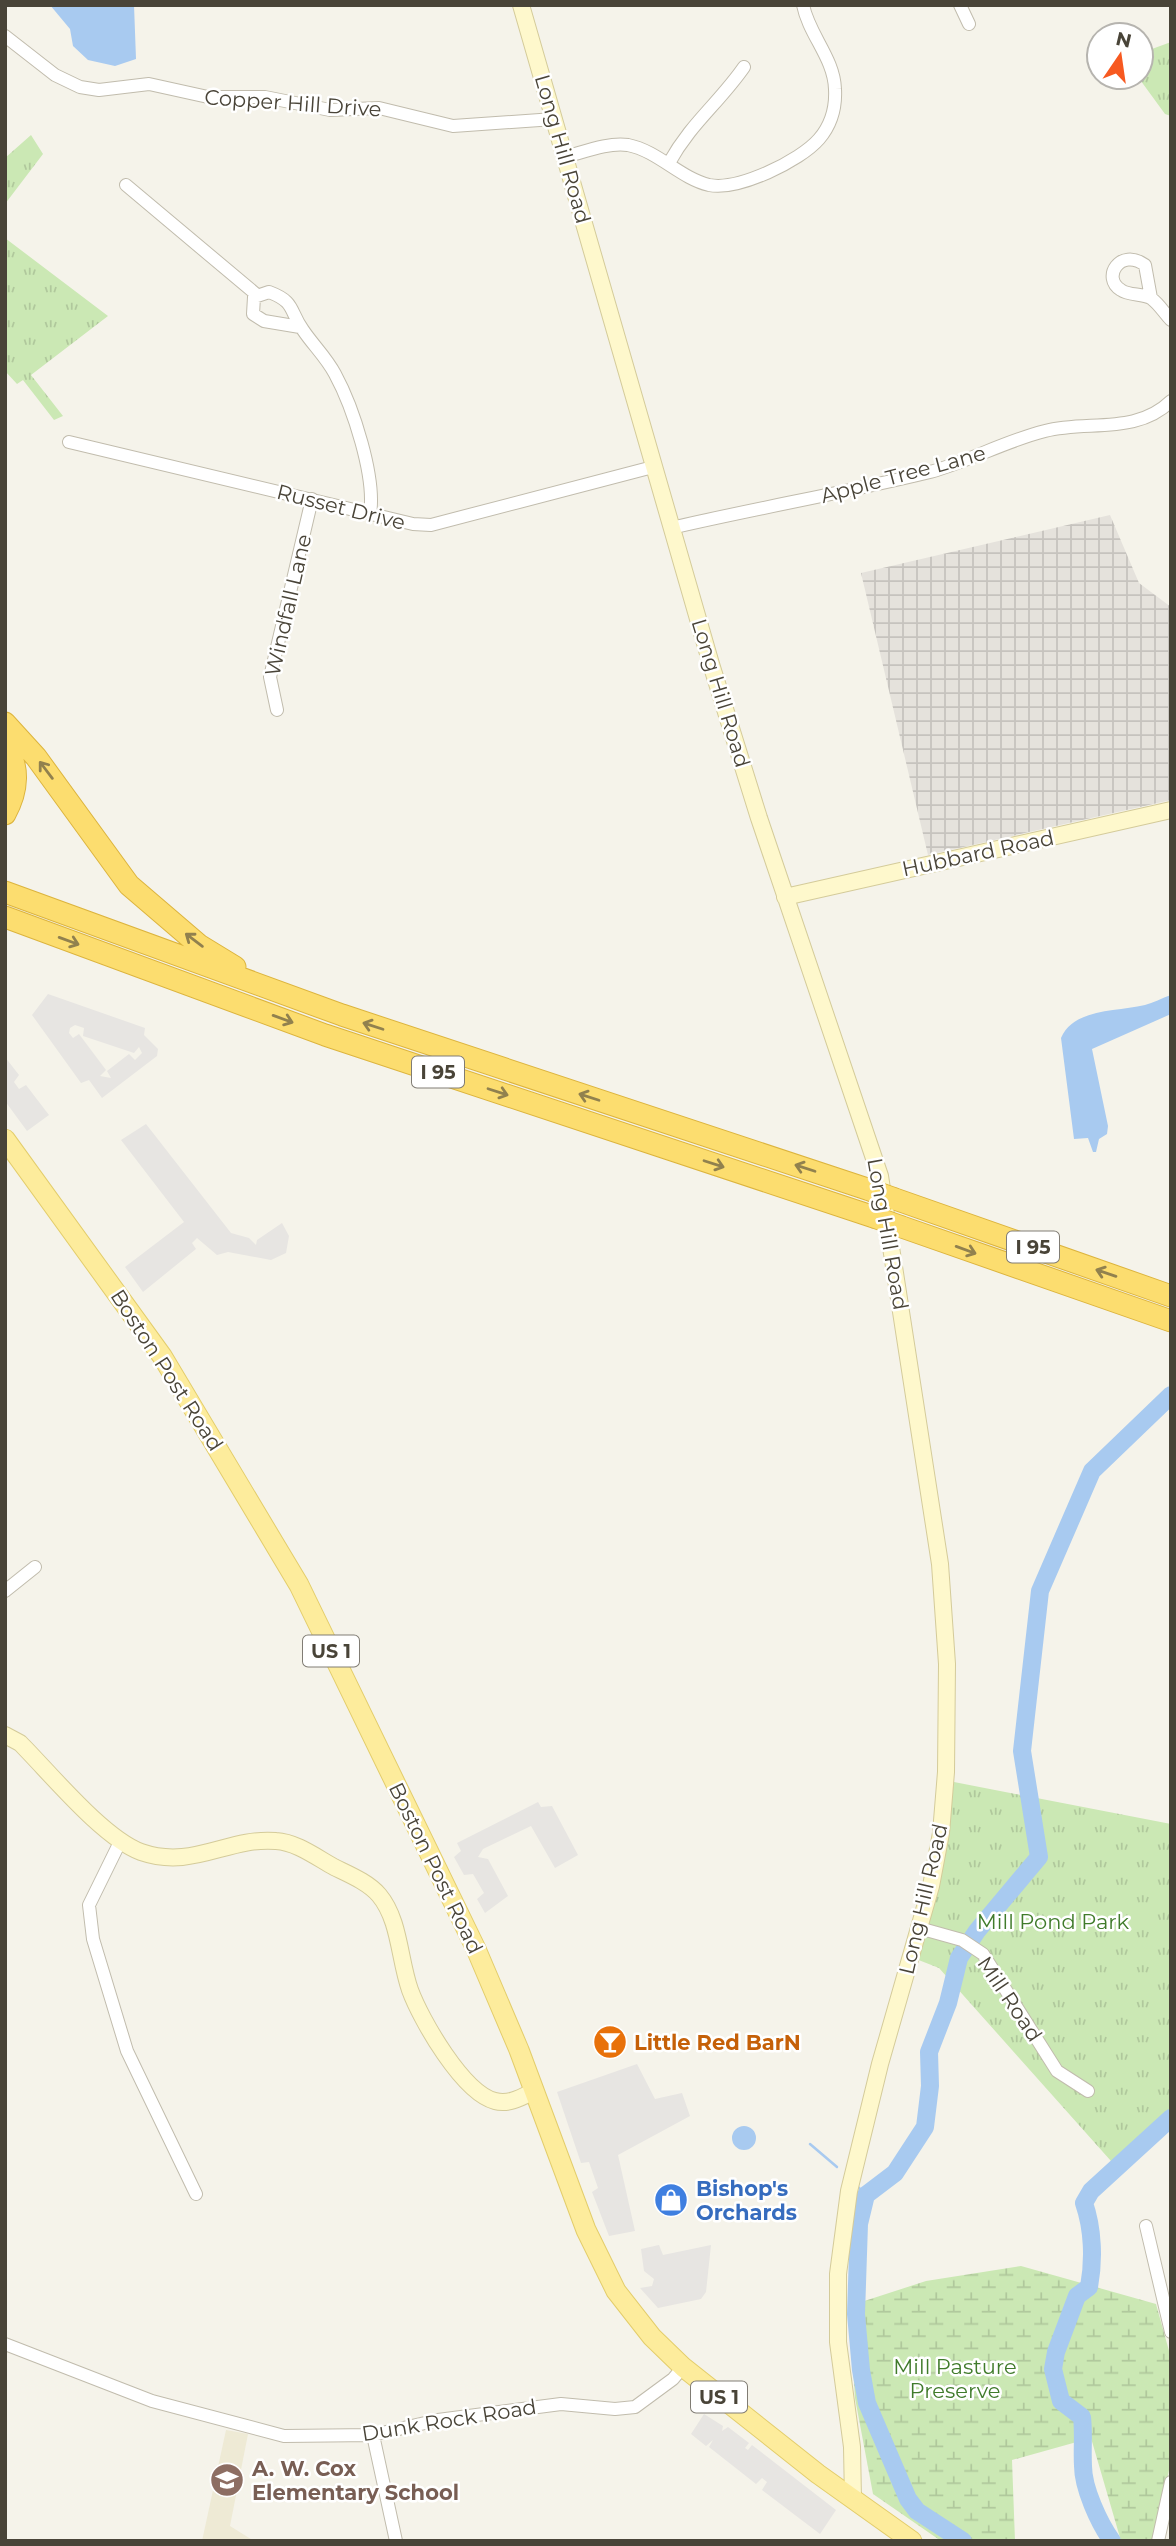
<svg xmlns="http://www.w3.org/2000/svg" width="1176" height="2546" viewBox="0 0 1176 2546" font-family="Montserrat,sans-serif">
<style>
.industrial{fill:url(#industrial-grid)}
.education{fill:#eeead5}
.wetland{fill:url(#wetland-marsh)}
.park{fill:url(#park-tufts)}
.parking{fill:#e7e5e2;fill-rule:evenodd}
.water{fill:#a8caf0}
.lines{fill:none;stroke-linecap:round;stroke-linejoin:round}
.stream{stroke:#a8caf0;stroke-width:2.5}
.river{stroke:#a8caf0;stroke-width:18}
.street-casing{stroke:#c1bcad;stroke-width:14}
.secondary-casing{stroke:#d4cb9a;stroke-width:18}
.primary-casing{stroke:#e3cd6b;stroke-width:21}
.highway-casing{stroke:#dcb43e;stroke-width:23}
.street{stroke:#fff;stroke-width:12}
.secondary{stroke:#fef8cc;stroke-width:16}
.primary{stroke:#fdec9c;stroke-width:19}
.highway{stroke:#fcdd6f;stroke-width:21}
.highway-bridge-casing{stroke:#dcb43e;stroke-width:23;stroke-linecap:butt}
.highway-bridge{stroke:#fcdd6f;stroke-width:21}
.oneway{stroke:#91814e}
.labels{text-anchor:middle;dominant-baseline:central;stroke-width:5;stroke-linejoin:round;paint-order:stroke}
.shield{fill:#fff;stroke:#807c74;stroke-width:2}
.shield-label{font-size:19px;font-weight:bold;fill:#494438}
.street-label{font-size:21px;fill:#494438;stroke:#fff}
.park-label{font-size:21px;fill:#407b2b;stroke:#fff}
.food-label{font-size:21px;font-weight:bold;fill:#c56008;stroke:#fff;text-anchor:start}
.shop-label{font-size:21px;font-weight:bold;fill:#366cbe;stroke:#fff;text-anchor:start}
.education-label{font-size:21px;font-weight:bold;fill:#785e54;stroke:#fff;text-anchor:start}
</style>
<defs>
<pattern id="industrial-grid" width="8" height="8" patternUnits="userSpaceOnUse" patternTransform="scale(1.75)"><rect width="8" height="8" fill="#e5e2dc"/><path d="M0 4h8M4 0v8" fill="none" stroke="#c6c3be"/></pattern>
<pattern id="wetland-marsh" width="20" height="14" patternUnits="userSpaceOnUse" patternTransform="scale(1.75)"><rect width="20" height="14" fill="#cbe8b4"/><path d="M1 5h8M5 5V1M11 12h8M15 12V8" fill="none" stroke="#b0c89c"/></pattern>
<pattern id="park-tufts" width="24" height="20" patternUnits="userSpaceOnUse" patternTransform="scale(1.75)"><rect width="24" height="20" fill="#cbe8b4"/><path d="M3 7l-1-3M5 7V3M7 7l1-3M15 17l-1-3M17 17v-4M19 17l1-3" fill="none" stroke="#b0c89c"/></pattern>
</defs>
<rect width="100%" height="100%" fill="#f5f3ea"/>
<!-- industrial -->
<path class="industrial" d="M1110 515 1139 583 1171 607V800L928 855 861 573Z"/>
<!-- education -->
<path class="education" d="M226 2430 248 2434 230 2526 254 2541H202Z"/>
<!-- wetland -->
<path class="wetland" d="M1021 2266 1156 2304 1171 2358V2461L1154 2541H1121L1091 2438 1012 2460 1015 2541H941L873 2494 855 2398 849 2306 926 2281Z"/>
<!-- park -->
<path class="park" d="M1171 42V116L1165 114 1138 77H1141V53Z
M31 135 43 154 5 204V158Z
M5 238 108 316 31 375 63 416 54 420 23 380 17 384 5 371Z
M954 1782 1171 1824V2121L1119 2170 939 1968 916 1959 940 1867Z"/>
<!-- parking -->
<path class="parking" d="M48 994 145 1028 144 1035 158 1049 157 1056 102 1098 89 1080 81 1083 32 1015ZM75 1025 84 1028 83 1036 134 1053 139 1047 142 1053 135 1060 129 1054 107 1071 111 1078 100 1076 106 1070 79 1034 73 1038 69 1033 70 1028Z
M5 1057 19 1075 14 1082 19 1089 26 1085 49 1115 27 1131 5 1101Z
M146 1124 231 1233 249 1238 256 1245 257 1240 282 1223 289 1236 286 1253 271 1260 228 1252 217 1255 197 1238 192 1243 196 1249 143 1292 125 1267 184 1222 121 1140Z
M538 1802 541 1807 552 1806 578 1855 555 1868 531 1826 483 1849 478 1857 488 1859 508 1896 485 1913 477 1899 484 1893 473 1874 464 1875 454 1857 461 1851 457 1843Z
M637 2064 655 2099 682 2093 690 2116 618 2155 635 2231 609 2236 592 2192 598 2188 589 2162 581 2163 557 2092Z
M659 2245 663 2255 711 2245 706 2292 701 2299 658 2308 640 2288 652 2286 654 2279 644 2271 641 2249Z
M704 2414 723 2426 722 2431 728 2427 749 2443 745 2448 748 2450 752 2445 836 2510 820 2534 762 2490 767 2482 762 2478 756 2484 709 2447 713 2440 706 2446 691 2434Z"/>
<!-- water -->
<path class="water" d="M50 5H134L136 59 115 66 88 60 73 46 70 29Z
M1171 995V1014L1092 1049 1108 1126 1107 1134 1099 1139 1096 1152H1093L1088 1138 1074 1139 1061 1038C1074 1008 1116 1012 1145 1005 1153 1003 1162 998 1171 995Z
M732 2138a12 12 0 1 1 24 0a12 12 0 1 1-24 0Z"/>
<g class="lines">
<!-- stream -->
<path class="stream" d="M810 2144 837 2167
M857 2186 866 2195"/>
<!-- river -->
<path class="river" d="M963 2541 917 2511 908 2499 867 2403 861 2370 856 2314 859 2224 866 2195 895 2173 925 2127 930 2086 929 2052 948 2003 959 1958 977 1931 1039 1857 1022 1751 1040 1591 1092 1471 1171 1395
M1112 2541C1099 2523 1083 2488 1083 2466 1082 2449 1084 2434 1082 2417L1061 2401 1053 2369 1056 2352 1077 2296 1089 2287C1094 2260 1093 2229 1084 2203L1091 2191 1171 2118"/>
<!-- street casing -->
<g class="street-casing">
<path id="street" d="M960 5 969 24
M5 36 55 75 80 87 99 90 149 84 208 97H265L330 110 379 108 453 126 554 119
M565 157C584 152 608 142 628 145 658 151 680 178 709 185 738 191 800 161 819 139 831 125 836 107 835 89 834 58 809 35 803 5
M669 163C691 123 719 103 744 67
M126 185 257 295
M1151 298 1145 265C1120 247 1101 278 1121 290 1129 296 1144 293 1152 299 1159 304 1165 314 1171 320
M300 327 264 321 253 314 254 297 269 292C296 302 289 311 303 330 313 345 326 357 335 374 353 407 376 477 370 514
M69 442 413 524 431 525 653 467
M671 528C757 508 844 493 930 472 970 461 1005 441 1045 431 1088 420 1136 435 1171 401
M277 710 270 677 312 499
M5 1591 35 1567
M120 1842 89 1905 93 1939 127 2051 196 2194
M919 1928 962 1940 983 1954 1057 2071 1088 2091
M1146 2226 1171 2332
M5 2344 152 2401 284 2436 373 2435 438 2420 561 2404 615 2409 635 2407 673 2379 683 2367
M373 2435 396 2541
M1158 2541 1171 2482"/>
</g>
<!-- secondary casing -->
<g class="secondary-casing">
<path id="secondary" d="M521 5 711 664 759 818 880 1176 940 1564 947 1664 946 1772 941 1833 931 1886 880 2064 849 2191 838 2274V2342L852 2447 853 2499
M785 897 1171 810
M5 1735 20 1743C50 1773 103 1838 141 1852 193 1870 227 1837 276 1841 296 1842 316 1857 334 1867 348 1874 368 1882 379 1895 400 1920 399 1959 410 1990 421 2020 463 2093 495 2101 509 2105 522 2097 534 2091"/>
</g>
<!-- primary casing -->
<g class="primary-casing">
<path id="primary" d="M5 1139 162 1356 299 1585 476 1949 519 2050 586 2230 616 2291 652 2337 683 2367 818 2474 912 2541"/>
</g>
<!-- highway casing -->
<g class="highway-casing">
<path id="highway" d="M5 723 36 757 129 885 199 945 235 967
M5 744C20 766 18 791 5 814
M5 892 342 1015 870 1190
M5 917 325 1035 874 1217
M895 1199 1171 1296
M902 1227 1171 1321"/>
</g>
<!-- street -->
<use href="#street" class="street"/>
<!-- secondary -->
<use href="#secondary" class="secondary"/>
<!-- primary -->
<use href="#primary" class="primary"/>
<!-- highway -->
<use href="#highway" class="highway"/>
<!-- highway-bridge casing -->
<g class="highway-bridge-casing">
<path id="highway-bridge" d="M870 1190 895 1199
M874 1217 902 1227"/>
</g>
<!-- highway-bridge -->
<use href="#highway-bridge" class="highway-bridge"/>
</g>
<!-- one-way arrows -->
<defs><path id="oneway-shaft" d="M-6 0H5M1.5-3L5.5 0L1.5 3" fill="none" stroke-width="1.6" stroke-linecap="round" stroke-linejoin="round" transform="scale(1.75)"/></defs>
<g class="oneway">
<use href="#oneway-shaft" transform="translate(46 770) rotate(-127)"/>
<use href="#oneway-shaft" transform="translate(194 940) rotate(-143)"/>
<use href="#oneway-shaft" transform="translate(69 941) rotate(20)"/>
<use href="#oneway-shaft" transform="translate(283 1019) rotate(20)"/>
<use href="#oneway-shaft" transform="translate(373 1026) rotate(-162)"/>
<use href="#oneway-shaft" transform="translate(498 1092) rotate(18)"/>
<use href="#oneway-shaft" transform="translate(589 1097) rotate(-162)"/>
<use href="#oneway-shaft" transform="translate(714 1164) rotate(18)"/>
<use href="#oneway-shaft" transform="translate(805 1168) rotate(-162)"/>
<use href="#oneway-shaft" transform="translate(966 1250) rotate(20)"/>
<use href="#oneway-shaft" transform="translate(1106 1273) rotate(-161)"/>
</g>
<!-- icons -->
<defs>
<g id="bar-disc" transform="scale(1.75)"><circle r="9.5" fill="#e8710a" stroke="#fff"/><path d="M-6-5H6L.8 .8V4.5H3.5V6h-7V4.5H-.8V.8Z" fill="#fff"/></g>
<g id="shop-disc" transform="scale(1.75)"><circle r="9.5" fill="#3f7fe0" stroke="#fff"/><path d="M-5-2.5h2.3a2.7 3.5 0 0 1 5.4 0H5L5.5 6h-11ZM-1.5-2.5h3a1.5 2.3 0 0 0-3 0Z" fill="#fff"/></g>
<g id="school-disc" transform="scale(1.75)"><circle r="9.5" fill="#8d6e63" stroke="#fff"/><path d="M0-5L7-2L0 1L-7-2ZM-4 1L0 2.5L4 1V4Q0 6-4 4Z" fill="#fff"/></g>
</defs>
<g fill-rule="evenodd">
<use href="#bar-disc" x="610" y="2042"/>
<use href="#shop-disc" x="671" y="2200"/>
<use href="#school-disc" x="227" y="2480"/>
</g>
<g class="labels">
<!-- shield labels -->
<g class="shield">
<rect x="412" y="1056.5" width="52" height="31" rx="5"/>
<rect x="1007" y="1231.5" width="52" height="31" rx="5"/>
<rect x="303" y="1635.5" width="56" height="31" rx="5"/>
<rect x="691" y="2381.5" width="56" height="31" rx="5"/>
</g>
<g class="shield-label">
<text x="438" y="1072">I 95</text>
<text x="1033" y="1247">I 95</text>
<text x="331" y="1651">US 1</text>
<text x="719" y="2397">US 1</text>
</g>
<!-- street labels -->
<g class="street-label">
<text transform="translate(293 103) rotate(4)">Copper Hill Drive</text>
<text transform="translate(563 149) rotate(74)">Long Hill Road</text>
<text transform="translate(903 474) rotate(-15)">Apple Tree Lane</text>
<text transform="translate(341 507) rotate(14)">Russet Drive</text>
<text transform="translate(288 605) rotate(-77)">Windfall Lane</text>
<text transform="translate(721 693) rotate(73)">Long Hill Road</text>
<text transform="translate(978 853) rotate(-12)">Hubbard Road</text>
<text transform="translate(888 1234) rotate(80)">Long Hill Road</text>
<text transform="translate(167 1370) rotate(57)">Boston Post Road</text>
<text transform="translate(436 1868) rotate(64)">Boston Post Road</text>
<text transform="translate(923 1899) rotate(-77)">Long Hill Road</text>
<text transform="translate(1010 1999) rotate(56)">Mill Road</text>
<text transform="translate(449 2420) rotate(-9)">Dunk Rock Road</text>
</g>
<!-- park labels -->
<g class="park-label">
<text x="1053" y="1921">Mill Pond Park</text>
<text x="955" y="2366">Mill Pasture<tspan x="955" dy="24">Preserve</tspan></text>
</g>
<!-- food labels -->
<g class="food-label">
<text x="634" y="2042">Little Red BarN</text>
</g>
<!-- shop labels -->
<g class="shop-label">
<text x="696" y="2188">Bishop's<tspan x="696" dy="24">Orchards</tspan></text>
</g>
<!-- education labels -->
<g class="education-label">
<text x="252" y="2468">A. W. Cox<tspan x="252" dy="24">Elementary School</tspan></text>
</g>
</g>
<!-- border -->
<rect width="1176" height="2546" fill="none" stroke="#494438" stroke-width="14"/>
<!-- north arrow -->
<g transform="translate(1120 56) rotate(13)"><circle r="33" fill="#ffffff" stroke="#b6b4af" stroke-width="2"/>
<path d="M0-5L12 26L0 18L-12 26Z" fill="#f75920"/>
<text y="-10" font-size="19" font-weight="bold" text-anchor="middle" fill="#494438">N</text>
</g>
</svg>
